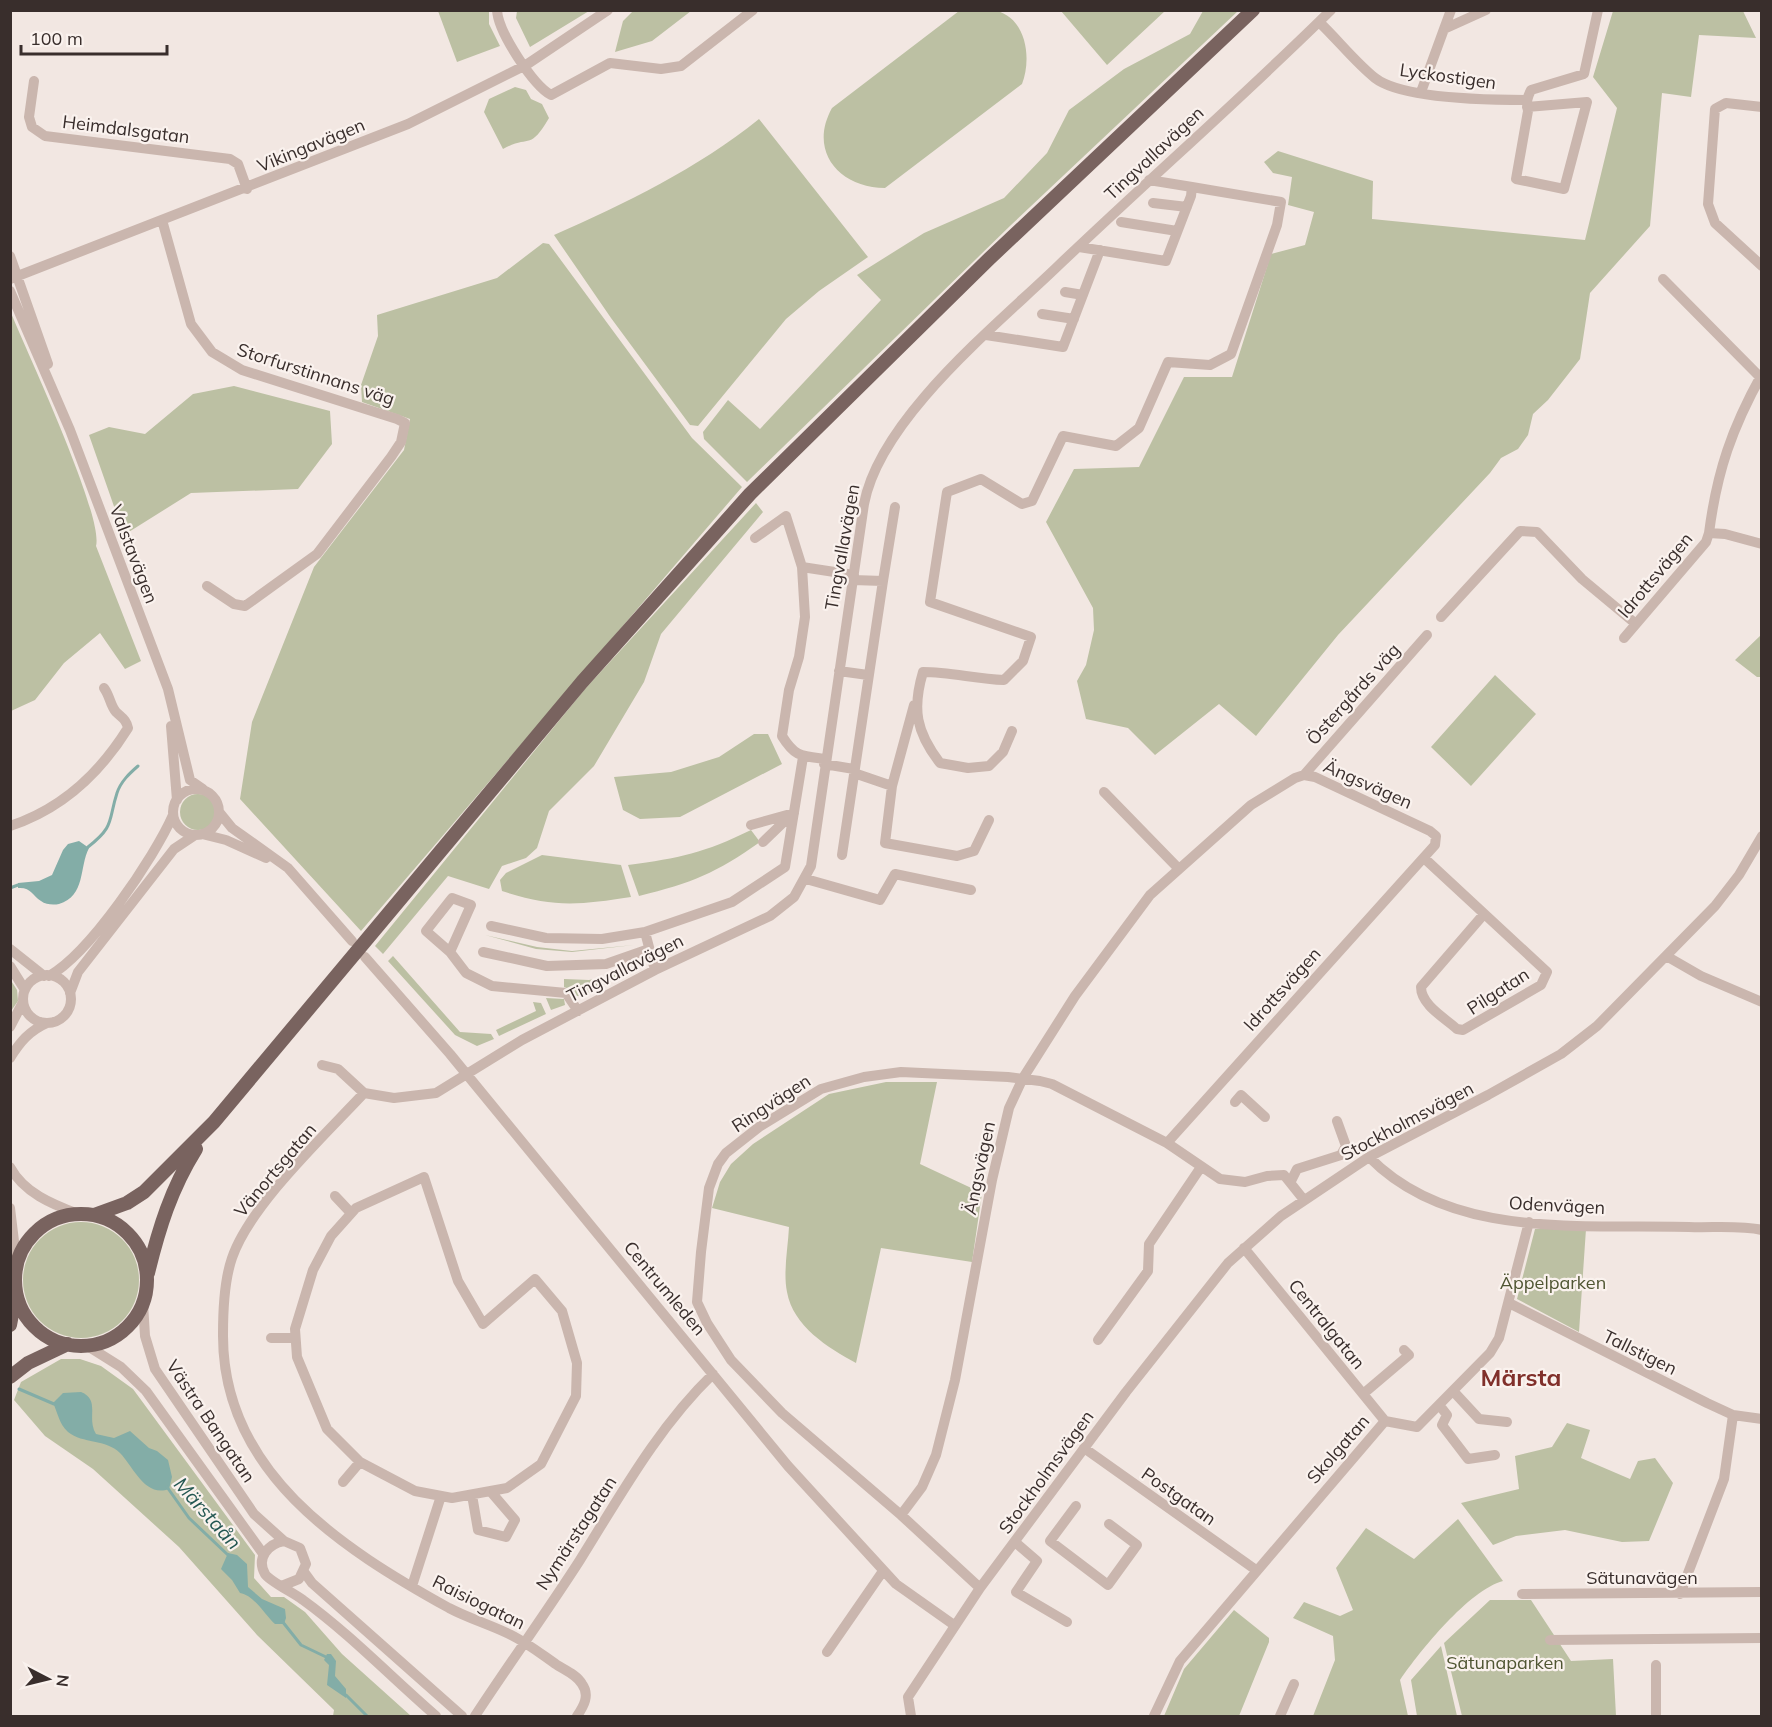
<svg xmlns="http://www.w3.org/2000/svg" width="1772" height="1727" viewBox="0 0 1772 1727" font-family="Mulish,sans-serif">
<style>
.green{fill:#bcc0a3}
.water{fill:#83ada7}
.lines{fill:none;stroke-linecap:round;stroke-linejoin:round}
.stream{stroke:#83ada7;stroke-width:3}
.minor{stroke:#cab6ae;stroke-width:10}
.major{stroke:#79635f;stroke-width:14}
.labels{text-anchor:middle;dominant-baseline:central;stroke-width:4.5;stroke-linejoin:round;paint-order:stroke}
.street-label{font-size:18px;fill:#392e2c;stroke:#faf2ee}
.park-label{font-size:18px;fill:#4f5532;stroke:#faf2ee}
.water-label{font-size:20px;font-style:italic;fill:#245752;stroke:#faf2ee}
.district-label{font-size:24px;font-weight:bold;fill:#81302b;stroke:#faf2ee}
</style>
<rect width="100%" height="100%" fill="#f2e7e2"/>
<!-- green -->
<path class="green" d="M438 11H489V24L500 46 457 62Z
M517 11V10L589 11 530 47 516 18Z
M633 11V10L691 11 652 41 615 52 623 21Z
M959 11C970 10 982 9 992 10 1027 15 1032 59 1022 84L885 188C839 188 808 151 832 108Z
M1061 11H1165L1107 65Z
M1203 11H1238L1011 225 747 482 704 439 703 432 728 400 760 429 881 300 857 275 924 233 1004 198 1047 153 1069 110 1124 69 1190 34Z
M1613 11H1743L1756 38 1699 35 1691 97 1662 93 1650 226 1590 293 1580 359 1548 400 1533 414 1528 435 1518 449 1501 458 1490 473 1338 635 1256 736 1219 704 1155 755 1128 728 1086 719 1077 681 1086 665 1094 630 1093 608 1046 522 1074 469 1139 467 1184 377H1232L1271 254 1305 245 1314 212 1288 205 1292 177 1273 173 1264 162 1278 151 1373 181 1372 219 1585 240 1617 108 1593 77Z
M515 87 526 90 531 99 542 104 549 118C529 152 530 134 503 149L484 112 489 99Z
M759 119 868 257 819 291 786 319 698 426 690 425 611 318 554 235C626 203 697 169 759 119Z
M543 243 549 244 692 438 742 487 361 931 240 799 252 722 314 567 404 450 410 419 362 402 361 385 378 336 377 315 497 278Z
M11 313C27 352 104 516 96 546L141 661 125 669 100 633 64 663 35 700 11 711Z
M234 386 330 411 332 444 298 489 191 493 124 535 89 435 109 427 145 434 193 394Z
M756 503 763 512 661 634 644 682 594 766 549 811 537 848 526 858 502 866 489 889 448 876 383 954 375 946 585 689Z
M1761 635V677H1757L1735 660Z
M1495 675 1536 714 1471 786 1431 747Z
M754 734H768L782 764 680 817 640 819 623 810 614 777 671 772 719 757Z
M180 812a18 18 0 1 1 36 0a18 18 0 1 1-36 0Z
M751 830 760 842C716 873 692 883 639 896L628 865C680 858 704 853 751 830Z
M542 855 621 865 631 897C580 905 552 908 502 891L500 880 506 873Z
M485 935 537 947 572 951 634 945 572 952 536 949Z
M393 956 460 1032 491 1034 494 1039 477 1046 455 1035 388 961Z
M629 972 583 996H576L572 990 564 987V979L589 980Z
M10 979 17 990 18 1001 11 1011Z
M546 998 564 999 565 1005 551 1010Z
M533 1002 541 1003 546 1014 499 1036 496 1030 536 1011Z
M886 1082H937L920 1164 982 1193 972 1262 881 1248 856 1363C828 1348 793 1326 787 1292 783 1272 788 1248 789 1227L712 1208 720 1182 731 1164 753 1144 829 1094Z
M23 1280a58 58 0 1 1 116 0a58 58 0 1 1-116 0Z
M1535 1229H1586L1579 1332 1517 1299Z
M61 1359H80L101 1366 133 1389 255 1555 254 1578 271 1597H284L305 1612 342 1654 411 1716H333L334 1710 257 1635 179 1547 93 1469 45 1436 14 1400 21 1382Z
M1567 1423 1590 1430 1581 1458 1630 1479 1638 1461 1655 1458 1673 1483 1649 1541 1622 1542 1565 1530 1516 1536 1493 1545 1461 1503 1519 1489 1515 1456 1552 1447Z
M1458 1519 1503 1581C1469 1590 1420 1651 1400 1680L1408 1716H1313L1335 1660 1333 1636 1293 1618 1304 1602 1340 1616 1353 1610 1336 1568 1366 1528 1414 1559Z
M1490 1600H1531L1571 1661 1613 1659 1616 1716H1462L1444 1643Z
M1234 1610 1269 1638V1642L1239 1716H1164L1184 1669Z
M1441 1646 1457 1716H1417L1411 1680Z"/>
<!-- water -->
<path class="water" d="M79 841 89 848C79 867 86 896 59 904 54 905 46 905 41 901 32 895 31 887 18 888V883L39 881 52 875 63 850 68 844Z
M81 1392C101 1400 86 1418 96 1434L114 1438 130 1431 149 1448 157 1451 168 1460 172 1477 169 1489C145 1498 133 1466 120 1453 106 1439 83 1444 68 1432 59 1424 58 1413 53 1403L63 1393Z
M228 1553 237 1555 247 1564 248 1587 262 1599 285 1609 286 1618 284 1624H275C265 1615 254 1595 240 1593L232 1580 221 1569Z
M327 1654H331L336 1661 335 1676 346 1689V1698L327 1685 329 1665 324 1660Z"/>
<g class="lines">
<!-- stream -->
<path class="stream" d="M88 847C115 826 108 821 117 793 121 781 130 773 138 766
M10 888 18 885
M19 1389 54 1404
M167 1487 189 1518 228 1555
M282 1621 301 1645 326 1657
M346 1695 367 1716"/>
<!-- minor -->
<path class="minor" d="M497 10C498 32 533 85 551 95L610 63 661 69 681 66 753 10
M1319 22C1338 40 1355 62 1375 78 1402 99 1491 100 1526 100
M1444 29 1451 10
M34 81 29 117 32 127 45 136 230 159 238 164 247 189
M1421 92 1444 29 1486 10
M1527 107 1587 102 1564 189 1516 179 1528 111C1526 102 1527 98 1531 90L1584 74 1598 10
M1762 107 1726 103 1715 109 1708 204 1715 223 1762 266
M1153 203 1187 207
M162 220 191 324 212 352 242 370 397 419 405 423 401 442 391 457 317 554 245 606 234 604 207 586
M1121 222 1177 231
M1079 247 1166 261 1191 196 1192 187 1149 180
M10 256 48 364
M10 279 408 124 526 65 608 10
M1663 279 1760 377
M10 291 70 430 168 689 190 780 203 789
M1065 292 1083 295
M1042 314 1074 319
M986 335 1063 347 1100 250
M1762 374C1732 428 1717 471 1709 533L1725 534 1762 544
M755 538 786 516 802 567
M853 580 883 581 895 507
M1441 617 1520 531 1537 532 1582 579 1636 624
M1624 638 1706 542 1709 533
M839 671 868 675
M171 726 177 800
M1012 731 1003 752 989 766 968 768 940 763C916 732 912 709 923 672 950 672 976 679 1004 680L1023 661 1031 637 930 602 947 492 981 479 1022 504 1032 501 1063 436 1116 446 1139 428 1168 362 1210 365 1231 354 1277 225 1281 202 1192 187
M825 759C801 756 795 757 782 736L789 690 799 657 805 617 802 567 854 575
M824 764 854 769
M854 773 892 786 885 843 957 856 974 851 989 820
M1304 775 1427 635
M892 786 914 705
M173 812a23 23 0 1 1 46 0a23 23 0 1 1-46 0Z
M1104 792 1178 868
M219 812 232 828 288 868 352 941
M751 825 794 813
M10 826C62 809 100 773 128 728 126 719 122 718 116 712 110 705 110 696 104 688
M202 834 226 840 266 858
M763 842 791 815
M842 855 883 581
M1424 858 1547 972 1541 985 1463 1030 1457 1029C1445 1018 1421 1005 1421 987L1484 914
M806 879 880 900 895 874 971 890
M491 926 546 938 602 939 645 932 732 902 785 867 803 757
M645 932 655 970
M10 949 44 976
M450 952 426 931 452 898 471 905 450 952 466 973 492 986 566 993 578 1011
M483 952 547 966 606 964 649 949
M365 957 450 1054 788 1466 896 1584 954 1625
M1668 957 1701 976 1762 1002
M10 966 25 990
M23 999a24 24 0 1 1 48 0a24 24 0 1 1-48 0Z
M49 976C90 953 154 858 173 815
M70 993 78 972 174 849 195 835
M10 1027 23 1002
M10 1058C20 1042 29 1031 47 1023
M322 1065 338 1069 364 1093 394 1098 436 1093 522 1040 655 970 770 916 794 897 811 866 864 504C880 418 997 325 1059 265 1149 179 1243 97 1331 10
M364 1093C325 1135 250 1205 232 1258 224 1281 223 1310 223 1334 222 1472 341 1548 449 1608 468 1618 488 1624 507 1633 525 1641 541 1654 557 1665 565 1670 577 1675 582 1684 590 1695 584 1706 577 1716
M1235 1102 1241 1095 1265 1117
M1369 1157C1450 1240 1582 1224 1689 1227 1712 1228 1739 1225 1762 1230
M10 1167C24 1193 52 1204 78 1214
M424 1177 458 1281 483 1324 535 1279 562 1311 577 1363 576 1396 541 1464 507 1488 452 1498 415 1491 360 1462 327 1429 297 1357 295 1329 313 1270 331 1236 356 1208Z
M1291 1181 1297 1169 1341 1155 1346 1146 1337 1121
M335 1196 351 1213
M10 1208 17 1266
M1244 1248 1385 1421
M143 1303 145 1336 155 1369 254 1514 284 1541
M1509 1303 1707 1403 1733 1415 1762 1419
M271 1338H295
M1098 1340 1148 1271 1149 1244 1201 1167
M86 1345 121 1367 146 1391 264 1555
M1454 1392 1479 1419 1507 1422
M1363 1394 1409 1355 1404 1350
M1440 1406 1447 1415 1442 1425 1468 1459 1495 1455
M1385 1421 1417 1427 1490 1353 1499 1338 1529 1222
M1084 1448 1256 1570
M343 1482 360 1462
M472 1495 478 1530 506 1537 515 1520 491 1492
M1076 1506 1050 1541 1108 1585 1137 1545 1109 1524
M901 1515 922 1487 936 1455 955 1380 992 1180 1009 1108 1023 1078 1075 996 1150 895 1251 805 1295 778 1304 775 1315 777 1430 831 1436 836 1435 845 1167 1143
M1015 1542 1037 1561 1016 1592 1067 1622
M304 1572 312 1583 462 1716
M284 1585 299 1579 306 1564 300 1548 284 1541C268 1544 256 1558 265 1574 269 1581 294 1593 303 1600 350 1634 392 1678 436 1716
M412 1586 441 1496
M980 1588 901 1515 782 1413 731 1360 707 1323 697 1302 701 1252 709 1188 718 1164 726 1153 759 1127 821 1089 864 1077 901 1072 1008 1077 1040 1081 1052 1084 1167 1143 1220 1179 1245 1182 1267 1176 1284 1175 1304 1200
M1522 1594 1762 1592
M1680 1594 1724 1479 1733 1415
M1550 1640 1762 1638
M827 1652 883 1571
M1656 1665V1716
M475 1716C509 1664 546 1613 580 1560 620 1496 658 1427 713 1374
M911 1716 908 1697 980 1588 1126 1392 1228 1263 1281 1216 1369 1157 1488 1095 1561 1054 1597 1026 1715 906 1739 875 1762 836
M1154 1716 1180 1661 1385 1421
M1280 1716 1294 1684"/>
<!-- major -->
<path class="major" d="M15 1280a66 66 0 1 1 132 0a66 66 0 1 1-132 0Z
M94 1215 127 1203 144 1192 214 1122 582 682 750 494 989 259 1253 10
M148 1273C159 1228 171 1189 196 1149
M10 1325 16 1293
M10 1377 28 1363 68 1344"/>
</g>
<g class="labels">
<!-- street labels -->
<g class="street-label">
<text transform="translate(1448 76) rotate(8)">Lyckostigen</text>
<text transform="translate(126 129) rotate(7)">Heimdalsgatan</text>
<text transform="translate(311 145) rotate(-22)">Vikingavägen</text>
<text transform="translate(1154 153) rotate(-43)">Tingvallavägen</text>
<text transform="translate(316 374) rotate(18)">Storfurstinnans väg</text>
<text transform="translate(842 547) rotate(-80)">Tingvallavägen</text>
<text transform="translate(134 554) rotate(69)">Valstavägen</text>
<text transform="translate(1655 575) rotate(-50)">Idrottsvägen</text>
<text transform="translate(1353 694) rotate(-48)">Östergårds väg</text>
<text transform="translate(1368 784) rotate(24)">Ängsvägen</text>
<text transform="translate(625 968) rotate(-27)">Tingvallavägen</text>
<text transform="translate(1282 989) rotate(-48)">Idrottsvägen</text>
<text transform="translate(1498 991) rotate(-33)">Pilgatan</text>
<text transform="translate(771 1103) rotate(-33)">Ringvägen</text>
<text transform="translate(1407 1121) rotate(-28)">Stockholmsvägen</text>
<text transform="translate(979 1168) rotate(-78)">Ängsvägen</text>
<text transform="translate(275 1170) rotate(-50)">Vänortsgatan</text>
<text transform="translate(1557 1205) rotate(3)">Odenvägen</text>
<text transform="translate(665 1288) rotate(50)">Centrumleden</text>
<text transform="translate(1327 1324) rotate(51)">Centralgatan</text>
<text transform="translate(1640 1352) rotate(26)">Tallstigen</text>
<text transform="translate(211 1421) rotate(56)">Västra Bangatan</text>
<text transform="translate(1338 1449) rotate(-49)">Skolgatan</text>
<text transform="translate(1046 1472) rotate(-54)">Stockholmsvägen</text>
<text transform="translate(1179 1496) rotate(35)">Postgatan</text>
<text transform="translate(576 1533) rotate(-57)">Nymärstagatan</text>
<text x="1642" y="1577">Sätunavägen</text>
<text transform="translate(479 1602) rotate(26)">Raisiogatan</text>
</g>
<!-- park labels -->
<g class="park-label">
<text x="1553" y="1282">Äppelparken</text>
<text x="1505" y="1662">Sätunaparken</text>
</g>
<!-- water labels -->
<g class="water-label">
<text transform="translate(208 1513) rotate(48)">Märstaån</text>
</g>
<!-- district labels -->
<g class="district-label">
<text x="1521" y="1377">Märsta</text>
</g>
</g>
<!-- border -->
<rect width="1772" height="1727" fill="none" stroke="#392e2c" stroke-width="24"/>
<!-- north arrow -->
<g transform="translate(48 1679) rotate(97)" stroke="#faf2ee" stroke-width="4.5" paint-order="stroke">
<path d="M0-4.5L10 22L0 15L-10 22Z" fill="#392e2c"/>
<text y="-9" font-size="16" font-weight="bold" text-anchor="middle" fill="#392e2c">N</text>
</g>
<!-- scale -->
<path d="M21 45v9h146v-9" fill="none" stroke="#392e2c" stroke-width="3"/>
<text x="30" y="45" font-size="18" fill="#392e2c" stroke="#faf2ee" stroke-width="4.5" paint-order="stroke">100 m</text>
</svg>
